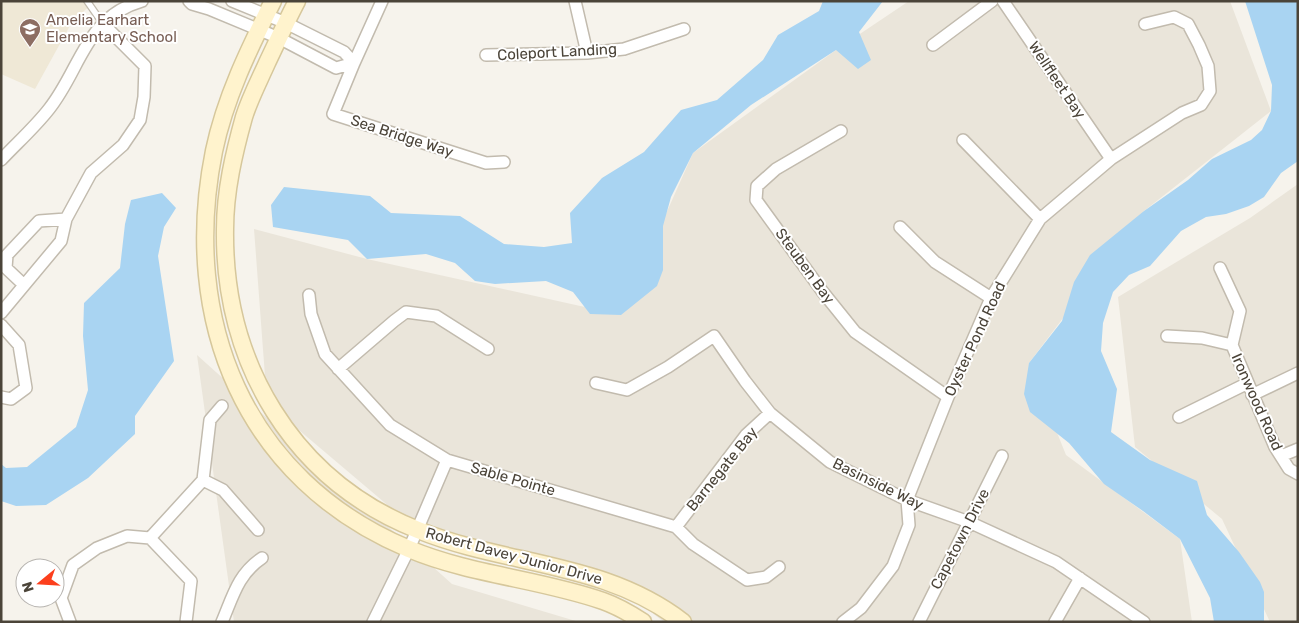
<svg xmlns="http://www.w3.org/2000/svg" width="1299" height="623" viewBox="0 0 1299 623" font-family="Rubik,sans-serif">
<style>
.residential{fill:#eae5da}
.education{fill:#efe8d6}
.water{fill:#a9d4f2}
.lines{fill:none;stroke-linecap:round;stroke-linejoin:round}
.lane-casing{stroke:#c2bbae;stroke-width:8}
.street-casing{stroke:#c2bbae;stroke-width:14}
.secondary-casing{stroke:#d6c79b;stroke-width:19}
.lane{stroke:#fff;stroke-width:5.5}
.street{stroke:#fff;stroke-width:11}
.secondary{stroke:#fff3cd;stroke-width:16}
.labels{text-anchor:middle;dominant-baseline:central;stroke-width:4;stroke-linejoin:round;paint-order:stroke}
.education-label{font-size:15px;fill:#785e54;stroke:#fff;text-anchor:start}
.street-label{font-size:15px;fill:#4b4439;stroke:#fff}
</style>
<rect width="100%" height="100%" fill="#f6f3ec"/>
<!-- residential -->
<path class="residential" d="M909 1H1230L1271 111 1144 211 1029 363 1066 455 1180 539 1192 622H664L613 583 417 530 267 403 254 229 367 259 621 315 693 153 836 50Z
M1298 184V622H1270L1222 519 1135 447 1118 297 1250 218Z
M197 355 452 584 579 622H234Z"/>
<!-- education -->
<path class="education" d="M1 1H95L72 22 35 89 1 74Z"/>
<!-- water -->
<path class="water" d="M823 1H883L859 32 871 60 858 69 836 50 751 105 693 153 671 197 663 226V270L657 286 621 315 590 314 573 292 546 281 495 284 475 281 455 263 426 254 367 259 348 240 273 227 271 205 284 187 370 196 391 213 460 216 504 244 544 247 572 243 570 213 602 178 644 152 681 110 717 100 763 60 778 35 819 11Z
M1245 1H1298V161L1281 173 1264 197 1249 206 1226 214 1206 217 1181 231 1150 266 1129 275 1113 292 1103 323 1101 351 1117 389 1111 432 1150 460 1197 481 1207 515 1239 552 1260 582 1264 592V622H1214L1210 598 1180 539 1143 511 1104 484 1069 443 1030 412 1024 394 1029 363 1062 321 1074 282 1090 255 1144 211 1188 180 1212 159 1251 140 1262 130 1271 111 1272 85Z
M162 193 176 208 164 227 158 256 174 361 135 416V434L88 478 46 505 16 506 1 501V464L6 468 27 467 76 427 88 390 83 336 84 303 120 268 125 224 131 200Z"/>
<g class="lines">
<!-- lane casing -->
<g class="lane-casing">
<path id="lane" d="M87 1 103 24"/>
</g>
<!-- street casing -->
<g class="street-casing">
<path id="street" d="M189 1 192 4 209 9 279 38 336 68 354 63 344 52 286 23 232 1
M382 1 354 63 333 114 486 163 504 162
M575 1 587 53
M1003 1 1111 159
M933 45 992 1
M486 55 587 53 624 49 684 29
M841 131 776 169 757 186 756 200 822 291 855 332 948 397
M963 140 1040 219
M1 160C17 143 35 127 49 109 81 69 85 17 142 1
M900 227 935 262 991 298
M1220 268 1240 311 1232 345 1275 447 1289 469 1298 474
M24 285 6 268 7 255 39 221 66 219
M309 295 311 314 325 354 390 425 447 460 676 527 693 544 747 580 766 577 779 567
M1 313 61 241 66 219 91 173 123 145 140 120 144 97 145 66 103 24
M1 325 19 345 26 388 11 399 1 397
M1167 336 1202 338 1232 345
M338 369 394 321 406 312 436 316 488 349
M596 383 627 390 668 367 714 336 745 381 770 413 830 462 907 500 969 522 1056 562 1144 622
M1252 395 1298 373
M1179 417 1248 383
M1281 456 1298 449
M203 480 223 490 258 530
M676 527 746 435 770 413
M150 538 191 581 186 622
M70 622 61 598 73 565 97 548 127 536 150 538 203 480 210 420 222 406
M222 622C233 596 238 574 262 558
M373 622 409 549 447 460
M843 622 861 608 893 566 909 525 907 500 948 397 991 298 1040 219 1111 159 1182 113 1201 105 1210 91 1208 66 1199 45 1188 24 1174 17 1145 24
M919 622 1002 456
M1055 622 1080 578"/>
</g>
<!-- secondary casing -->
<g class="secondary-casing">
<path id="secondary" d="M273 1C249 49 225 98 214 151 180 320 244 480 409 549 471 575 540 579 603 601 617 606 631 614 643 622
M297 1C286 22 277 42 267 63 259 81 250 98 244 117 234 153 225 191 225 229 223 362 292 480 418 530 507 566 604 561 683 622"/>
</g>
<!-- lane -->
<use href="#lane" class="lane"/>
<!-- street -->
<use href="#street" class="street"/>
<!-- secondary -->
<use href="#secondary" class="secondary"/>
</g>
<!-- icons -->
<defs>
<g id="school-pin" transform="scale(1.125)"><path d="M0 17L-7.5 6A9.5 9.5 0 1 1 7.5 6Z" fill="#8d6e63" stroke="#fff"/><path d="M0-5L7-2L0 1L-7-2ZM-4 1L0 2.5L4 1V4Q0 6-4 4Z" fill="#fff"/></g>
</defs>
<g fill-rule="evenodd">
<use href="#school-pin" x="30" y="29"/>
</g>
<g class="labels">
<!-- education labels -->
<g class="education-label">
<text x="46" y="20">Amelia Earhart<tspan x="46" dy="17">Elementary School</tspan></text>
</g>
<!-- street labels -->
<g class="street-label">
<text transform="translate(557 52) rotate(-3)">Coleport Landing</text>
<text transform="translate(1057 80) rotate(56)">Wellfleet Bay</text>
<text transform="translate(402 136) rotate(18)">Sea Bridge Way</text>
<text transform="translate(805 266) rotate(54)">Steuben Bay</text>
<text transform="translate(975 339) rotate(-65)">Oyster Pond Road</text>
<text transform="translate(1257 402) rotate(66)">Ironwood Road</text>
<text transform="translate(722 469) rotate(-51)">Barnegate Bay</text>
<text transform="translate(513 479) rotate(16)">Sable Pointe</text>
<text transform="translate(878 484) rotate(26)">Basinside Way</text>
<text transform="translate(960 539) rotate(-63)">Capetown Drive</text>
<text transform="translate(514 556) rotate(15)">Robert Davey Junior Drive</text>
</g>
</g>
<!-- border -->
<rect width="1299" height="623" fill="none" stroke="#4b4439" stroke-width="5"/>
<!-- north arrow -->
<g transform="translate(40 583) rotate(252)"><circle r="24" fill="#ffffff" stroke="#b7b4b0"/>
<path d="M0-4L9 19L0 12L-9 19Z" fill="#fc3f1d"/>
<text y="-8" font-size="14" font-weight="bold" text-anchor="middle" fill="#4b4439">N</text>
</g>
</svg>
